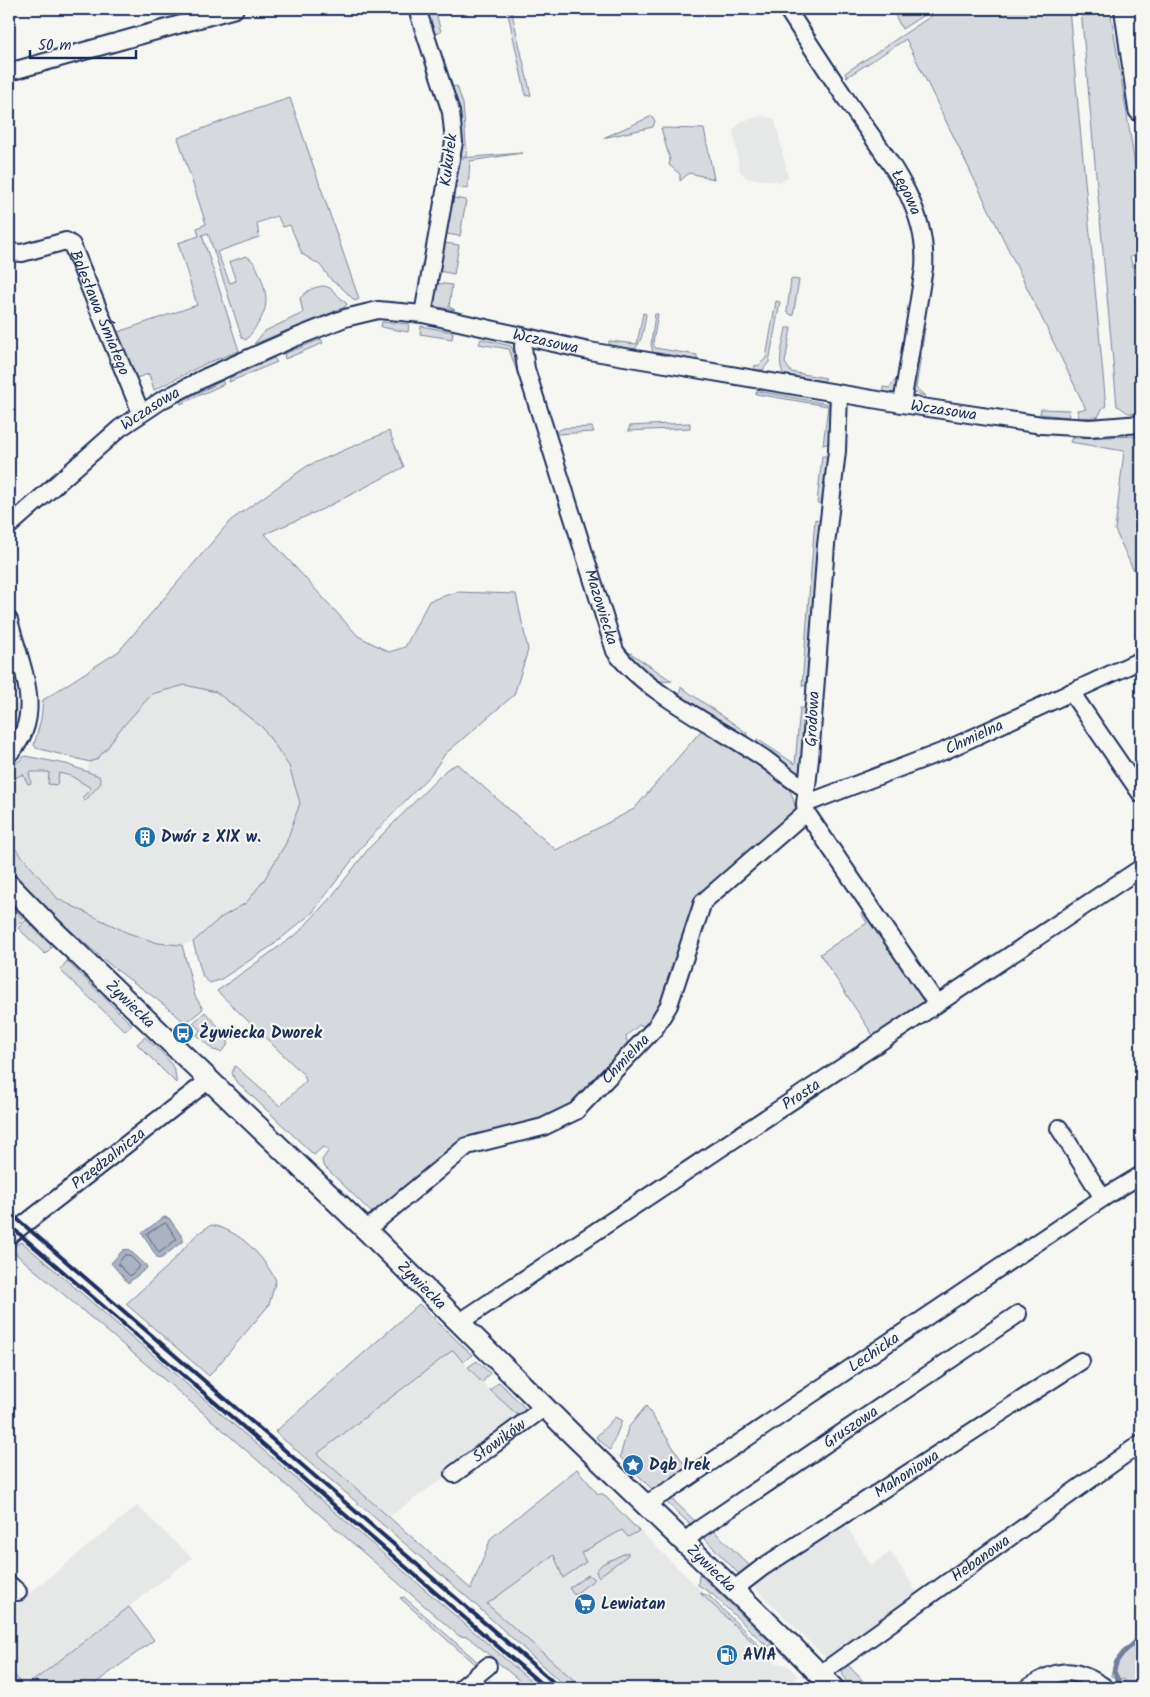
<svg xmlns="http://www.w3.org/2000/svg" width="1150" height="1697" viewBox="0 0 1150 1697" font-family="Kalam,sans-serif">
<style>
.built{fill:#e6e7e7}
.green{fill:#d6d9dd;stroke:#78849e}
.water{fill:#abb2c0;stroke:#717e99}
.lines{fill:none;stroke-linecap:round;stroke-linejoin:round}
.shore{stroke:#556385;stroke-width:1}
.stream{stroke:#717e99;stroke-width:4.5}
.minor-casing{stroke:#1b2f5e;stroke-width:20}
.major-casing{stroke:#1b2f5e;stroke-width:24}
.highway-casing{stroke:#1b2f5e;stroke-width:28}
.minor{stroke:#f6f6f2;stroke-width:16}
.major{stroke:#f6f6f2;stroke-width:20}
.highway{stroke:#f6f6f2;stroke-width:24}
.rail{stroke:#1b2f5e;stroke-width:4}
.labels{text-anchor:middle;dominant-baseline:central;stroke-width:4.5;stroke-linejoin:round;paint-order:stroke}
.street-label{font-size:16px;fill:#1b2f5e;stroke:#f6f6f2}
.poi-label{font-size:16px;font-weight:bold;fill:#1b2f5e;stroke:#f6f6f2;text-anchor:start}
</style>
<rect width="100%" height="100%" fill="#f6f6f2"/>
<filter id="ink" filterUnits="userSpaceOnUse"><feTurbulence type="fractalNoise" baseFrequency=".02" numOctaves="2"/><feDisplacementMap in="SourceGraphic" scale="10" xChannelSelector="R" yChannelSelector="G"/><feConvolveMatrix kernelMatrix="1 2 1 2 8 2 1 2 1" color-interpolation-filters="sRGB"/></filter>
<g filter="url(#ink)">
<!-- built -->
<path class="built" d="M762 116 775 119 788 177 781 182 747 178 740 171 733 130 742 121Z
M185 685 216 692 263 728 289 766 300 803 286 843 264 880 246 903 220 918 193 942 182 945 158 943 128 933 58 899 9 841V769L25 756 87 770 90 762 97 759 108 747 118 732 152 694Z
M9 698 22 710 15 734 9 742Z
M453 1350 482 1383 527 1424 450 1473 389 1517 317 1454Z
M611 1502 758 1647 762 1648 776 1663 787 1665 798 1677 785 1688H583L486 1604 554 1555Z
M137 1506 192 1558 24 1688 9 1667V1610Z
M842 1519 871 1565 891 1552 920 1597 827 1659 749 1582Z
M485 1674 502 1688H467Z"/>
<!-- green -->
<path class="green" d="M424 9H435L441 32 433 35Z
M507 9H511L531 95 526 96Z
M892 9H933L902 29Z
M942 9H1069L1106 407H1103L1098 417 1079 418 1077 410 1086 409 906 39 847 77 845 73Z
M1081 9H1110L1141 202V254L1130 257 1141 300V412C1123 416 1128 410 1117 406Z
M457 86 463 104 467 156H461C464 130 459 111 451 87Z
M290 98 359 299 355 301 340 286 332 281 320 265 302 254 290 225 283 227 277 216 257 223 259 237 217 252 230 283 236 281 229 262 246 256C255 261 256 266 260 275 272 305 265 316 246 340L242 338 208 233 202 235 239 351 207 363 154 390 149 374 136 378 132 375 115 333 197 305 178 243 199 236 197 228 206 224 178 138 244 113Z
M652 116 655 121 653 127 603 138Z
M661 128 704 129 714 179 689 173 680 181V174L669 165 670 160Z
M522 153 470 161 468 189 455 187 461 158Z
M453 198 466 200 460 236 446 234Z
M444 243 459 245 454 274 438 271Z
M791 279 799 280 793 316 787 312Z
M436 283 452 285 449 307 455 310 433 306Z
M324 286 330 288 347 304 345 307 254 344 265 331 303 313 300 298C308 290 313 287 324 286Z
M776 301 780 302 769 362 763 370H754L755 365 758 366 766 358Z
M643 313 646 314C644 326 643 340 635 349L609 345V341L637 344Z
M655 314H658L653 343 655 348 697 355V360L653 353 651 344Z
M907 316H910L897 388 893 393 883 392V387L889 388 897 378Z
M382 322 409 324 408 332 381 327Z
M421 326 453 332 452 339 420 334Z
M786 328H791L785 363 791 372 826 378 824 381 784 375C776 362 784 342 786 328Z
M925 328 916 388 925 396 915 393 913 387Z
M321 339 323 343 285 359 284 354Z
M481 339 511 346 527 388 523 389 509 349 479 344Z
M274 358 277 362 229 382 230 378Z
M222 381 224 384 181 404 180 402Z
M757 391 829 404 833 442 823 445 828 406 756 394Z
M1041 409 1070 410 1068 417 1040 414Z
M690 423V428L628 431 630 426Z
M592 427 594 432 556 434 551 439 553 433 564 428Z
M389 431 404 467 323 509 265 534 358 636 389 652 405 647 429 601 456 592 516 594 528 650 514 695 445 754 432 773 365 843 313 912 273 945 220 980 210 983 203 977 193 942 220 918 246 903 264 880 286 843 300 803 289 766 263 728 216 692 185 685 152 694 118 732 108 747 97 759 90 762 36 748 34 745 41 719 43 700 119 651 231 520 307 466Z
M1141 436V587L1115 530 1124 451 1070 442 1072 438Z
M822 456H831L826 505 817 503Z
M815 519 823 522 810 685 802 686Z
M620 646 672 681C651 685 628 663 620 646Z
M681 687 747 733 746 742 679 698Z
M800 708 809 709 801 771 794 774 756 749 757 739 795 764Z
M706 725 786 784 792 795 796 810 708 892 667 1004 652 1027 639 1025 626 1036 629 1051 575 1108 477 1140 374 1215 323 1165 322 1160 329 1150 323 1147 314 1155 235 1080 232 1073 235 1066 280 1106 306 1081 304 1075 217 991 298 933 332 896 369 848 447 769 457 764 556 850 634 809Z
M25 756 66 764 99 776 101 783 85 801 82 798 91 788 71 776 59 773 57 785 48 784 49 772H29L31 783 28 784 23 774 9 781V769Z
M9 841 58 899 128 933 158 943 182 945 195 996 203 1009 187 1022H184C161 1000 134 984 109 964 74 935 41 902 9 870Z
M9 906H12L23 919 16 926 9 919Z
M866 910 927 1004 876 1040 820 954 867 923 861 913Z
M26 920 52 947 45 954 18 928Z
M67 961 132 1025 125 1031 60 970Z
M205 1012 229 1038 227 1046 221 1052 213 1050 197 1035 200 1030 193 1023Z
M145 1037C158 1050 178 1063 176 1083L137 1044Z
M211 1225C241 1231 261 1254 276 1280L269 1305 209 1376 126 1304 167 1267 197 1234Z
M22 1242 539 1688H528L468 1637 459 1636 193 1404 17 1255 13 1250V1246Z
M419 1304 472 1355 463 1362 453 1350 317 1454 471 1589 491 1538 577 1469 598 1494H603L639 1531 628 1537 622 1530 581 1553 586 1562 563 1578 554 1555 487 1604 583 1688H567L468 1598 275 1432Z
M477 1361 490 1373 482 1383 468 1367Z
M499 1382 528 1411 522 1419 490 1390Z
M646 1406 690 1473 653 1490 620 1457 628 1428Z
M615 1417 622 1421 610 1450 596 1437Z
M668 1495 700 1526 695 1529 663 1499Z
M710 1527 753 1569 741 1576 702 1536Z
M628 1552V1555L598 1577 596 1571 602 1564Z
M699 1574 772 1644 768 1647 712 1594 698 1585Z
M588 1575 595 1579 574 1595 569 1588Z
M700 1593 709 1596 762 1648 758 1647Z
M404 1597 481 1665 480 1669 400 1598Z
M129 1607 154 1640 89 1688H9V1667L24 1688Z
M1141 1635V1688H1126L1125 1680 1111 1676 1114 1662Z
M844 1661 870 1688H853C850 1685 844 1680 843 1675 841 1670 844 1669 840 1664Z"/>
<!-- water -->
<path class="water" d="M164 1217 169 1218 183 1238V1241L162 1258 158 1259 142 1233Z
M128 1249 146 1265 147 1268 128 1283 111 1263 123 1250Z"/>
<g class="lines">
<!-- shore -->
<path class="shore" d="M166 1223 177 1239 159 1253 147 1234Z
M125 1255H129L140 1266 130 1276 118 1264Z"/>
<!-- stream -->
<path class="stream" d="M1117 1688 1119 1682 1114 1671 1117 1661 1123 1653 1141 1637"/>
<!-- minor casing -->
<g class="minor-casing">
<g id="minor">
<path d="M417 9 451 112 454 142 423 314"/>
<path id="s1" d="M787 9C807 40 827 71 848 102 881 151 929 204 924 268L902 404"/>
<path d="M9 72 235 9"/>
<path id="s2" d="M9 252 22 253 66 241 72 245 141 413"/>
<path id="s3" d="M524 338 523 347 526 369 615 651C643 692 722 729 765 759 779 769 790 780 805 788"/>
<path d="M839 394 837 451 826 545 810 759 805 804 806 812 937 1004"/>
<path id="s4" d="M9 526 120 428 162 400 206 377 292 339 345 318 378 310 423 314 589 351 902 404 1042 425 1090 428 1141 424"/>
<path d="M9 620C20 665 47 716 9 754"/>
<path d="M1071 692 1141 794"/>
<path id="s5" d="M805 804 944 751 1141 660"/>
<path d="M1059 1128 1103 1198"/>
<path id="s6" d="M366 1230 467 1146 543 1127 576 1111 655 1028 669 1005 703 902 806 812"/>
<path id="s7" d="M9 1236 209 1080"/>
<path id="s8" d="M460 1322 1141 868"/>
<path id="s9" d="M454 1474 545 1407"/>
<path id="s10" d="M644 1505 671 1489 1103 1198 1141 1175"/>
<path id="s11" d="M683 1543 698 1530 1018 1314"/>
<path d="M9 1584 18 1592"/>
<path id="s12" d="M733 1590 763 1567 1081 1361"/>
<path id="s13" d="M820 1674 1141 1443"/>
<path d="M461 1688 488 1666"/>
<path d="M1027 1688C1059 1668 1074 1666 1106 1688"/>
</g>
</g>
<!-- major casing -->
<g class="major-casing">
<g id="major">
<path id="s14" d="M9 885 50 927 366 1230 576 1438 793 1647 833 1688"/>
</g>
</g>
<!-- highway casing -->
<g class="highway-casing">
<path id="highway" d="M1127 9 1141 109"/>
</g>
<!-- minor -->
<use href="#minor" class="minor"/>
<!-- major -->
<use href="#major" class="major"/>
<!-- highway -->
<use href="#highway" class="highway"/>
<!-- rail -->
<path class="rail" d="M9 1212 560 1688
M9 1225 546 1688"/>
</g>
</g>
<!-- icons -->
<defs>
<g id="building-disc" transform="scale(1.125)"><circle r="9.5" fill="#1f6fb2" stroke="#f6f6f2"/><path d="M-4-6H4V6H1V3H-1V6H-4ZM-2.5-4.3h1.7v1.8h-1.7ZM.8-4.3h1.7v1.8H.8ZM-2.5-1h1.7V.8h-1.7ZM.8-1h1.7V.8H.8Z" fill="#fff"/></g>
<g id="bus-disc" transform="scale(1.125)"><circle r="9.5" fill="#1f6fb2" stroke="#f6f6f2"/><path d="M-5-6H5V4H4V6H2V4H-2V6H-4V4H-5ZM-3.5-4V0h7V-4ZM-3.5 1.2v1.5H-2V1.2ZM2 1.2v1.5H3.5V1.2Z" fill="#fff"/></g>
<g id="sight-disc" transform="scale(1.125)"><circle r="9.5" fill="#1f6fb2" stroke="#f6f6f2"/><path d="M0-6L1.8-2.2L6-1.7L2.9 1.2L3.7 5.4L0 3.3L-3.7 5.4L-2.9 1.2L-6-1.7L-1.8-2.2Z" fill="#fff"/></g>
<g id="supermarket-disc" transform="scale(1.125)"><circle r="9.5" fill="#1f6fb2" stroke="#f6f6f2"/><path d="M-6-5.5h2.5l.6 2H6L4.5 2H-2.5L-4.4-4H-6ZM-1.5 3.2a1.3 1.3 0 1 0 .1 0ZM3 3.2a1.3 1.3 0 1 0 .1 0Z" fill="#fff"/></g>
<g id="fuel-disc" transform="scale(1.125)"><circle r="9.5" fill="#1f6fb2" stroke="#f6f6f2"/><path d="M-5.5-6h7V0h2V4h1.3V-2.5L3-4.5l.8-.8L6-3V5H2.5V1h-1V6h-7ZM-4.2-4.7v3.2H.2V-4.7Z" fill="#fff"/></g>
</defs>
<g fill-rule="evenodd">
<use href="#building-disc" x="145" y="837"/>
<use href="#bus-disc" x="183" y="1033"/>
<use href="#sight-disc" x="633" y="1465"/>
<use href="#supermarket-disc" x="585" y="1604"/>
<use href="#fuel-disc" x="727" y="1655"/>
</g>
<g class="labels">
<!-- street labels -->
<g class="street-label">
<text transform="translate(449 160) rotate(-83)">Kukułek</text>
<text stroke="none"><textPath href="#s1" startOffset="219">Łęgowa</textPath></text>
<text stroke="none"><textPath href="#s2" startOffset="139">Bolesława Śmiałego</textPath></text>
<text stroke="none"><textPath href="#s4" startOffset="604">Wczasowa</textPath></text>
<text stroke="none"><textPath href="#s4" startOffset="184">Wczasowa</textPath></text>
<text stroke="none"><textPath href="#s4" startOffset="1008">Wczasowa</textPath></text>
<text stroke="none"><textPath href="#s3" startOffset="281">Mazowiecka</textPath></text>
<text transform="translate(813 719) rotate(-87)">Grodowa</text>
<text stroke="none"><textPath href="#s5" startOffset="182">Chmielna</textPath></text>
<text stroke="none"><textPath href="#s14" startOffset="170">Żywiecka</textPath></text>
<text stroke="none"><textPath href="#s6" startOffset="318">Chmielna</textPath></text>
<text stroke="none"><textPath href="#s8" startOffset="410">Prosta</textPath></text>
<text stroke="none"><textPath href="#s7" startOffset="126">Przędzalnicza</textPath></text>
<text stroke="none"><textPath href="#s14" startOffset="575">Żywiecka</textPath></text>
<text stroke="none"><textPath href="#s10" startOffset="276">Lechicka</textPath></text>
<text stroke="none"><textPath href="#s11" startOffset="204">Gruszowa</textPath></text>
<text stroke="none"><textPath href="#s9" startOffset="56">Słowików</textPath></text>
<text stroke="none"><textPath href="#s12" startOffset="209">Mahoniowa</textPath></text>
<text stroke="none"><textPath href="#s13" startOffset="198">Hebanowa</textPath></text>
<text stroke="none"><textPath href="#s14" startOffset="980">Żywiecka</textPath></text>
</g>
<!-- poi labels -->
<g class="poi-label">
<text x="161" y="837">Dwór z XIX w.</text>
<text x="199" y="1033">Żywiecka Dworek</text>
<text x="649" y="1465">Dąb Irek</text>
<text x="601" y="1604">Lewiatan</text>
<text x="743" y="1655">AVIA</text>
</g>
</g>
<!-- margin -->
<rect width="1150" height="1697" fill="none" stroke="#f6f6f2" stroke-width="30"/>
<rect x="15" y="15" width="1120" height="1667" fill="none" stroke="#1b2f5e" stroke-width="2" filter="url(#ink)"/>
<!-- scale -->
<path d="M30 50v8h106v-8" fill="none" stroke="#1b2f5e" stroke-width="2.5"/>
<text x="38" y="50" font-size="15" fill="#1b2f5e" stroke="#f6f6f2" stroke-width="4" paint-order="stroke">50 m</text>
</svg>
